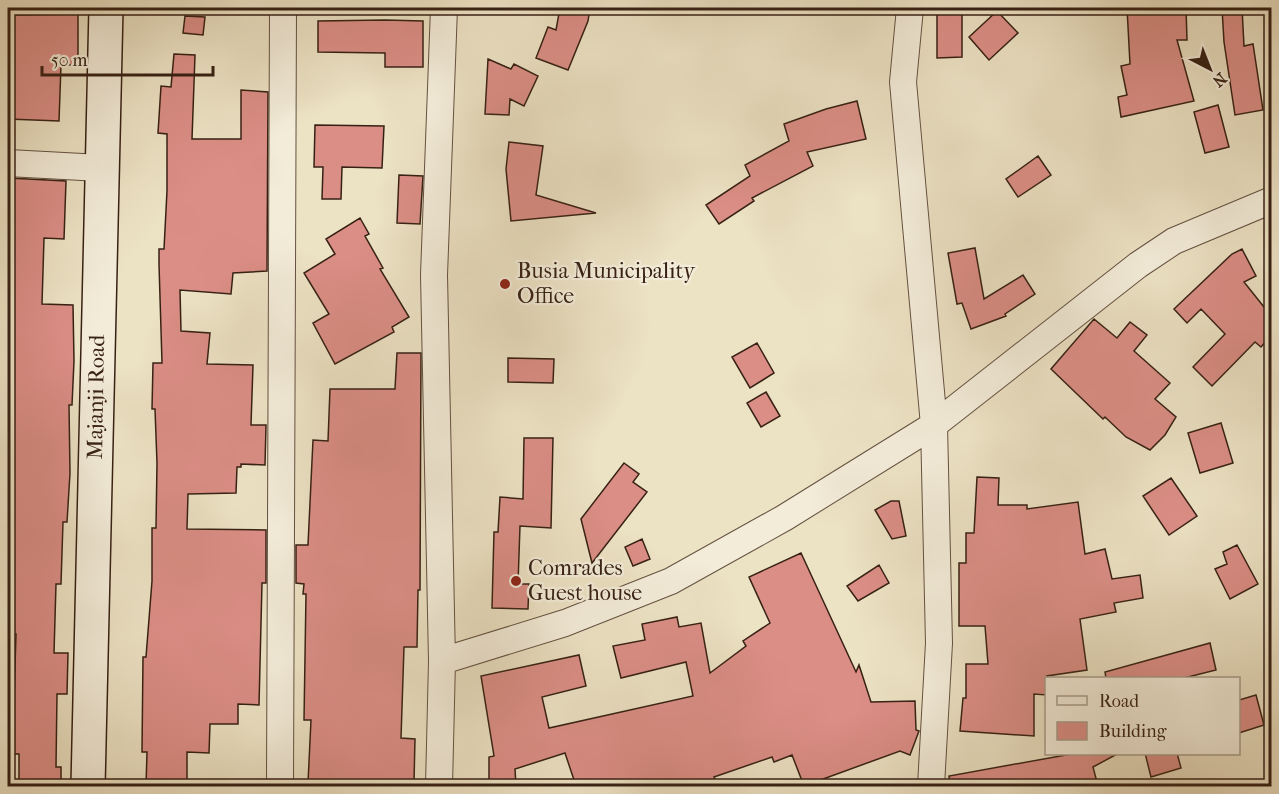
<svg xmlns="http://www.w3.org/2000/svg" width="1279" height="794" viewBox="0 0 1279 794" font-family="'IM FELL French Canon',serif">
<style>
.building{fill:#db8e86;stroke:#372114;stroke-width:1.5}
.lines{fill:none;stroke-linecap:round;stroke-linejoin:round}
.street-casing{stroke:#645140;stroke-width:28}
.secondary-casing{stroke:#372114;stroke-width:36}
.street{stroke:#f3ecd9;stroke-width:26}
.secondary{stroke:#f3ecd9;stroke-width:33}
.poi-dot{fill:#8f2418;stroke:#f3ecd9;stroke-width:2}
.labels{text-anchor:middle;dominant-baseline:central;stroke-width:4.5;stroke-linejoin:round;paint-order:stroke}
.poi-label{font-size:22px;fill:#372114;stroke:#f3ecd9;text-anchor:start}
.street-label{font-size:22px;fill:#372114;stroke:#f3ecd9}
</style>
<rect width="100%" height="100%" fill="#ece2c4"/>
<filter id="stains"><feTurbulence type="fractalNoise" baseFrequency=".00333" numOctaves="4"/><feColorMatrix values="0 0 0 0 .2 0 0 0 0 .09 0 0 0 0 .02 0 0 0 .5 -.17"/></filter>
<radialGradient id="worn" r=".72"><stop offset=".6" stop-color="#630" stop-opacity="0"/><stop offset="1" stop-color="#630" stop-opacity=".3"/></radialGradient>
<!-- building -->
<path class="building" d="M560 8H590L588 21 568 70 536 58 548 27 556 30Z
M1127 8H1186L1187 40H1177L1194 101 1121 117 1118 97 1127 95 1121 66 1130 64Z
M1222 8H1242L1244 46 1253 44 1263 110 1235 115 1224 42Z
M997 11 1018 33 989 60 969 37Z
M937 12H962V57L937 58Z
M78 14V65H61L59 121 8 119V15Z
M185 16 205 17 203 35 183 33Z
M385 20 423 21V67H385V53L318 52V21Z
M174 54 195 55 192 139H241V90L268 92 267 271 233 273 231 294 180 290 181 331 210 333 207 364 253 365 251 425H266L265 465 241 464V467H237L236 493 188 494 187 529 266 530V583H262L259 705 238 704V724H210L209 753 187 752V786H146L147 752H142L143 657H146L152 581V528H156L157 463 155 409H152L153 363H162L159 264V249H164L167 191V134L158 133 161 86 171 87Z
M488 59 511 69 514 64 538 76 524 106 510 99 509 115 485 114Z
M857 101 866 139 807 152 813 166 752 198 754 201 719 224 706 205 750 176 745 165 789 141 784 124 826 109Z
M1218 105 1229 147 1205 153 1194 112Z
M315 125 384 126 382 168 342 167 341 199H322L323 167H314Z
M509 142 543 146 536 195 596 213 511 221 506 169Z
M1038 156 1051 175 1018 197 1006 179Z
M399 175 423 176 420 224 397 223Z
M8 178 66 181 64 239 44 238 42 304 73 305 74 361 72 405H69L70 473 67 522H63L61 584H56L54 653H68L67 694H57L56 767H61V786H19V754H8V699H14L16 634H12L14 583H8Z
M360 218 369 234 365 236 383 268 380 269 409 317 392 327 394 332 335 364 313 323 329 314 304 273 335 254 326 239Z
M975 248 984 299 1023 275 1035 294 1005 314 1006 316 971 329 962 303 957 304 948 253Z
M1242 249 1256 276 1244 282 1272 317V334L1261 347 1255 342 1212 386 1193 367 1225 334 1201 309 1187 323 1174 309 1232 254Z
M1094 319 1117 338 1130 322 1147 335 1134 351 1170 383 1155 399 1176 417 1165 435 1150 450 1126 437 1105 417 1103 419 1051 369Z
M757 343 774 373 750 388 732 357Z
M397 353H421L420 590H418L417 647H404L401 738 415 739 414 782 308 783 311 720H304L306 594H303L304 584 296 583V545H308L313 440 328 441 330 389H395Z
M508 358 554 359 553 383 508 382Z
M766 392 780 416 761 427 747 403Z
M1221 423 1233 463 1200 473 1188 433Z
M524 438H553L551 528 520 526 518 584H529L528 609 492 608 494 532H498L500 497 523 499Z
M624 463 639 474 633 482 647 492 592 563 581 519Z
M977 477 999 478 998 505H1027V509L1078 502 1085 554 1105 549 1112 579 1140 575 1143 598 1114 603 1116 612 1080 619 1087 670 1047 676V695L1034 694V736L960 731 963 698H966V664H988L985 626H959V563H966V533H974Z
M1171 478 1197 516 1169 535 1143 496Z
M891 501H899L906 536 892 539 875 510Z
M642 539 650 559 633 566 625 547Z
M1237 545 1258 584 1230 599 1215 569 1227 564 1223 552Z
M801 553 856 672 859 665 871 702 915 701 916 730 919 731 910 755 900 751 804 786 792 755 774 762 772 757 714 777 715 779 699 786H576L565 753 515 769 516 786H489V757L494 756 481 676 579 655 586 686 542 697 549 728 693 696 686 662 621 678 613 646 645 640 642 624 677 617 679 627 701 623 710 673 746 646 743 641 770 623 749 577Z
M879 565 889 583 858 601 847 586Z
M1210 643 1216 670 1184 678H1106L1105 672Z
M1256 695 1264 725 1239 733V700Z
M1077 753H1119L1093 767 1098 786H950L949 776Z
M1145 753H1177L1181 768 1151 777Z"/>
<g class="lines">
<!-- street casing -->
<g class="street-casing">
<path id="street" d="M910 8 903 82 934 425 939 643 931 786
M8 163 101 168
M442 661 565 623 671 581 784 518 934 425 1138 265 1174 241 1272 200
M280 786 283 8
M439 786 442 661 434 275 444 8"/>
</g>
<!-- secondary casing -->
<g class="secondary-casing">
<path id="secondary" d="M88 786 106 8"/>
</g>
<!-- street -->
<use href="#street" class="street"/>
<!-- secondary -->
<use href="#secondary" class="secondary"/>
</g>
<!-- markers -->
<g class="poi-dot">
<circle cx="505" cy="284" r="6"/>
<circle cx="516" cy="581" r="6"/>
</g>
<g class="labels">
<!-- poi labels -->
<g class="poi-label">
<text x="517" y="271">Busia Municipality<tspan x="517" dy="25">Office</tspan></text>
<text x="528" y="568">Comrades<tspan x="528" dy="25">Guest house</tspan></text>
</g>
<!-- street labels -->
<g class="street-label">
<text transform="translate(96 397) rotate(-89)">Majanji Road</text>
</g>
</g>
<!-- margin -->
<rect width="1279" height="794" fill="none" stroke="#ece2c4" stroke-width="30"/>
<rect x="9" y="9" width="1261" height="776" fill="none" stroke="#372114" stroke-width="3"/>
<rect x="15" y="15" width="1249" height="764" fill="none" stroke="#372114" stroke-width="1.5"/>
<!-- legend -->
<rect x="1045" y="677" width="195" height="78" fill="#f3ecd9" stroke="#a89b8a" stroke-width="1.5"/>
<rect x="1057" y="696" width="30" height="9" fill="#f3ecd9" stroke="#a89b8a" stroke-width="1.5"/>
<text x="1099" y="707" font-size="18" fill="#372114">Road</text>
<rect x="1057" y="722" width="30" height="18" fill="#db8e86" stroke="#a89b8a" stroke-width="1.5"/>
<text x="1099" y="737" font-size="18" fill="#372114">Building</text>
<!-- north arrow -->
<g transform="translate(1210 69) rotate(138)" stroke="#f3ecd9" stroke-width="4.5" paint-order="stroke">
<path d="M0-4.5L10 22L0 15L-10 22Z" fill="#372114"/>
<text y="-9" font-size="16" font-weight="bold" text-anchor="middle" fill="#372114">N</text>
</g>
<!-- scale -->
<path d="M42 66v9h171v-9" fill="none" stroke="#372114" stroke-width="3"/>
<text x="51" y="66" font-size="18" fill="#372114" stroke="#f3ecd9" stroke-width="4.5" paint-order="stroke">50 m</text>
<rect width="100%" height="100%" filter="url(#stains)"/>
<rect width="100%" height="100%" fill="url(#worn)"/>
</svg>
